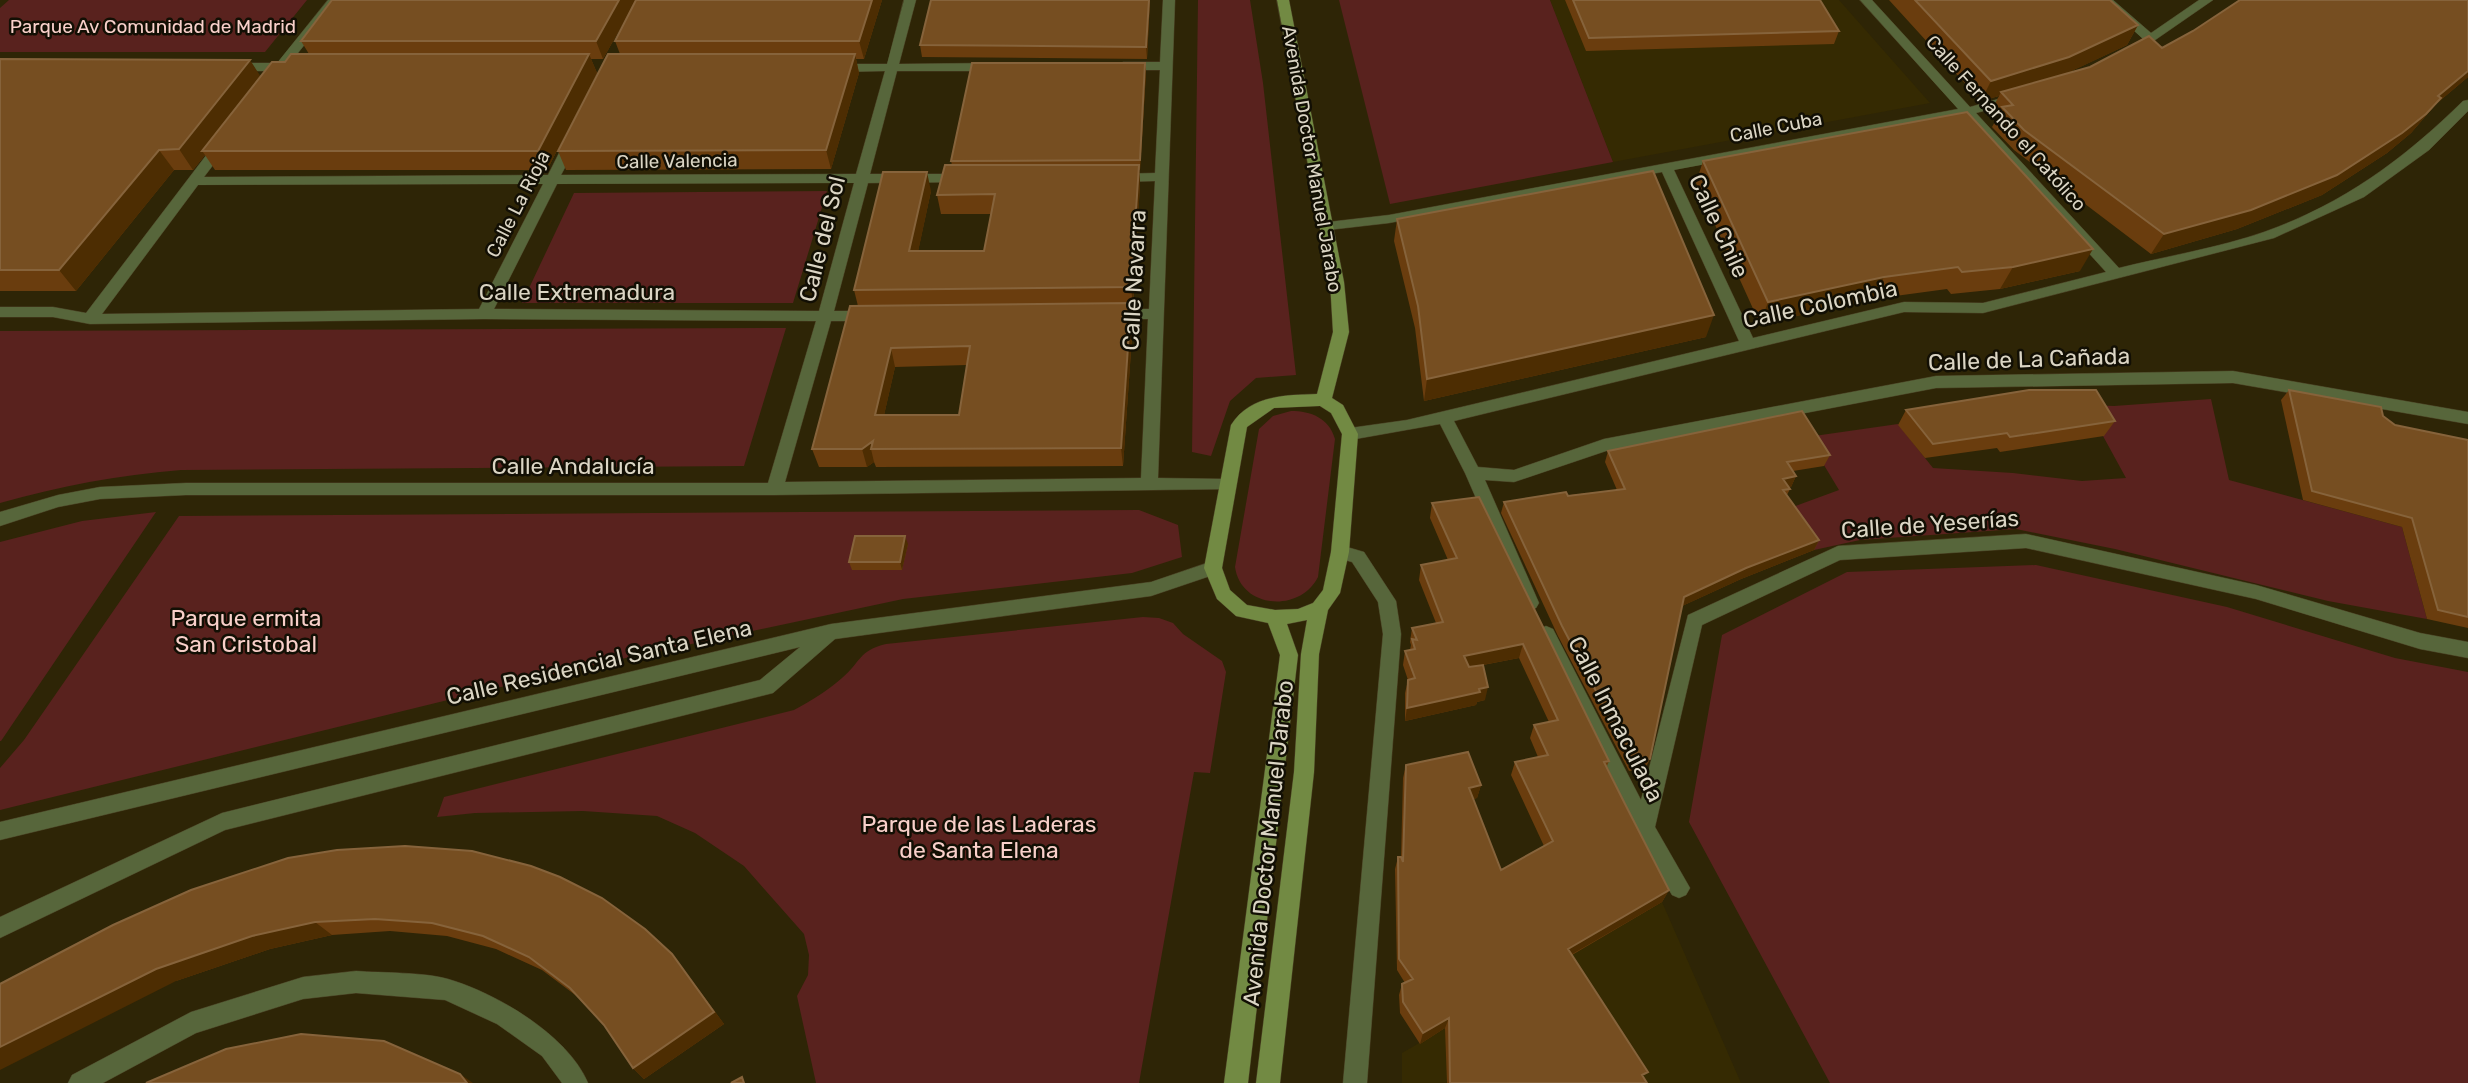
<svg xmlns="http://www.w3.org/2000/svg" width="2468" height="1083" viewBox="0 0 2468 1083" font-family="Rubik,sans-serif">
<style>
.built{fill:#352a02}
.green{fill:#59221e}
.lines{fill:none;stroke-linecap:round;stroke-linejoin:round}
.street-casing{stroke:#4a4124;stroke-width:1}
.secondary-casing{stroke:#4a4124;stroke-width:1}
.street{fill:#57663b;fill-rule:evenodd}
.secondary{fill:#728a43;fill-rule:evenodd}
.wall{fill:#6a3d0e;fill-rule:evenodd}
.shaded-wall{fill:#4d2d02}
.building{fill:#764e21;stroke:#86633b;stroke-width:2;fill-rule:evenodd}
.labels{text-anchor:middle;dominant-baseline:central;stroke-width:5;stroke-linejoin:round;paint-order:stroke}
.far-park-label{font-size:19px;fill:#f9d0ca;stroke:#120f04}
.far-street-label{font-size:19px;fill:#dbd5c4;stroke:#120f04}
.street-label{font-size:23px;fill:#dbd5c4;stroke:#120f04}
.park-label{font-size:23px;fill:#f9d0ca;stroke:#120f04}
</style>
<rect width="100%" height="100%" fill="#2e2506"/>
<!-- built -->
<path class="built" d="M1550 0H1839L1930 103 1613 162Z
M1662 902 1741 1083H1402V1053Z"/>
<!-- green -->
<path class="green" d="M9 0H307L265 52H0V8Z
M1198 0H1250L1263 83 1296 375 1256 378 1230 401 1211 456 1192 452Z
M1339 0H1550L1613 162 1390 204Z
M827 191 793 303H522L574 193Z
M786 328 744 466 181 470C118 475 60 486 0 503V331Z
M2211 399 2229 480 2402 527 2427 619 2328 601 2115 549 2016 529 1860 540 1814 550 1788 515 1790 508 1839 490 1807 437 1898 424 1933 468 2013 473 2082 481 2126 478 2086 405 2114 406Z
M1291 411C1311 411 1329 418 1335 439L1318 577C1300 613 1241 609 1235 567L1259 429 1273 416Z
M1139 510 1178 525 1182 557 1132 573 903 599 574 669 0 810V768L24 740 179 516Z
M156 512 1 741H0V542L82 521Z
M2036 565 2227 607 2395 658 2468 672V1083H1830L1689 822 1722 635 1847 572Z
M1143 617 1159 618 1173 623 1183 634 1222 661 1226 672 1210 773 1194 772 1139 1083H816L797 996 808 975 809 955 804 934 744 866 695 833 657 816 583 811 475 813 437 817 444 797 794 710C811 701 827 691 842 678 861 662 858 651 886 644Z"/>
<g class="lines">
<!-- street casing -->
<g class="street-casing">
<path id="street" d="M328 0H340L290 63 296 67 294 70 284 71 275 78 269 74 271 71H231L225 67 231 63H277Z
M904 0H916L899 64 994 63 1000 67 994 71H897L870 174H966L973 178 966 182 868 183 834 311H868L876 316 868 321H831L785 482 1141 478 1148 319H1109L1101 314 1109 309H1149L1155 181 1117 182 1110 178 1117 174 1155 173 1160 70H1123L1117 66 1123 62H1160L1163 0H1175L1158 478 1227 479 1233 481 1235 485 1233 489 775 495H186L100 499 58 507 0 526V512L58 495 100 487 186 483H768L816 321 484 319 90 324 53 317H0V307H53L86 313 217 141 222 140 229 144 204 177 548 175 566 139 573 135 580 139 561 175 856 174 885 71 836 72 830 68 836 64H887ZM854 183 819 311 494 309 557 184ZM543 184 479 309 102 314 198 185Z
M1860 0H1872L1970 107 2016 94 2021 95V101L1976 113 2119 268C2167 256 2218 248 2264 232 2343 204 2404 159 2463 101L2468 100V111L2429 150 2364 197 2274 238 1983 313 1904 312 1454 421 1478 467 1514 470 1604 439 1936 376 2233 371 2468 412V424L2233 383 1936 388 1606 451 1514 482 1485 480 1539 603 1536 608 1530 610 1524 608 1465 473 1440 424 1350 440 1342 434 1350 428 1407 420 1739 341 1662 172 1389 223 1328 230 1321 226 1328 222 1389 215 1958 109ZM1964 116 2106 272 1983 303 1904 302 1753 338 1674 170Z
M2100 0H2113L2151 33 2199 0H2213L2132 56 2126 52 2143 39Z
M2026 534 2256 585 2420 633 2468 642V658L2420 649 2256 599 2026 548 1840 560 1702 625 1655 827 1690 888 1686 895 1679 898 1672 895 1637 835 1537 634 1539 629 1546 626 1553 629 1641 800 1688 615 1838 546Z
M1340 545 1364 552 1396 601 1401 634 1367 1083H1343L1383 634 1378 602 1352 562 1334 557 1331 552 1334 547Z
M1213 561 1219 563 1222 568 1219 573 1151 596 835 639 773 693 225 830 0 938V917L222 813 760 680 800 647 0 840V822L831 624 1151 582Z
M356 971C382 973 424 972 448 979 496 993 568 1035 588 1083H562L542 1056 497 1024 445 1000 356 993 303 999 196 1033 103 1083H68L72 1075 191 1012 303 977Z"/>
</g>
<!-- secondary casing -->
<g class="secondary-casing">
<path id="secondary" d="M1277 0H1289L1344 282 1349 332 1332 398 1343 405 1358 434 1349 552 1340 593 1328 610 1319 654 1314 772 1280 1083H1256L1294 772 1301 654 1307 620 1287 624 1298 655 1248 1083H1224L1280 655 1268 623 1236 616 1217 599 1204 568 1231 425C1250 395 1285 395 1317 394L1333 332 1330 282ZM1320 406 1331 413 1342 434 1331 552 1323 590 1313 603 1298 609 1275 610 1247 605 1230 590 1222 568 1247 427 1274 408Z"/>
</g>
<!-- street -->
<use href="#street" class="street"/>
<!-- secondary -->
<use href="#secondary" class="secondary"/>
</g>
<!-- wall -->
<path class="wall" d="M636 0 603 59H591L597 73 547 170H215L205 155 193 170H174L76 291H0V59L260 76 285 62 309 54 301 41Z
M882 0 864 59H856L859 73 831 169 566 170 558 151 620 54 615 41Z
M1150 0 1147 59 922 57 920 45Z
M1565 0H1820L1839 31 1834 44 1586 51Z
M1889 0H2110L2138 25 2127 45 2067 73 2162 48 2468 0V77L2436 104 2411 133 2387 153 2322 195 2237 229 2151 254 2014 150 1992 127 1997 118 1991 111 1999 96 1981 101Z
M1145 63 1146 73 1140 170H1139L1140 184 1133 306H1131L1133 322 1123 466 876 467 874 462 867 467H819L812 449 858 306 854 290 931 191 918 251H984L991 214H941L937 195 952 165 951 161ZM967 365 959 415H884L895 367Z
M1703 161 2080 271 2000 289 1951 294 1947 289 1873 299 1760 324 1696 183Z
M1397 219 1706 337 1424 401 1415 328 1394 241Z
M2289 390 2383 416 2395 425 2468 440V628L2427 619 2402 527 2303 500 2281 400Z
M1906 410 2115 421 2104 436 2000 452 1997 448 1925 458 1898 425Z
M1608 451 1830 455 1824 466 1793 471 1796 476 1791 487H1789L1790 489 1787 495 1819 540 1814 550 1741 579 1682 606 1650 759 1645 769 1629 771 1558 636 1501 513 1504 502 1617 490 1605 462Z
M1432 503 1609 761 1607 766 1624 802 1669 890 1662 902 1572 955 1647 1083H1447L1445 1028 1420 1044 1400 1013 1399 995 1402 984 1405 983 1397 970 1395 869 1398 857H1401L1403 778 1406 765 1481 785 1477 798 1473 799 1501 870 1544 846 1511 775 1515 762 1538 757 1530 738 1534 725 1549 722 1519 658 1483 665 1485 700 1477 702 1476 705 1405 721V693L1408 680 1403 665 1405 651 1410 650 1411 645 1410 642 1412 628 1436 623 1419 580 1421 565 1448 560 1430 518Z
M908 544 902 570H852L849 562Z
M288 858 682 967 724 1024 644 1079 633 1068 604 1025 578 997 542 970 496 949 447 936 390 931 332 935 270 949 176 981Z"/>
<!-- shaded-wall -->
<path class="shaded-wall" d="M619 0H636L603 59 596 41Z
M872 0H882L864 59 859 41Z
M1149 0H1150L1147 59 1146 47Z
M2138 25 2127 45 2059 77 2001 92 1999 96 1981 101 1991 81Z
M589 54 597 73 547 170 538 151Z
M855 54 859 73 831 169 826 150Z
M250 60 263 80 202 151 205 155 193 170 179 149Z
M1145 63 1146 73 1140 170V160Z
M2468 71V77L2436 104 2411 133 2387 153 2322 195 2237 229 2151 254 2164 234 2438 96Z
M159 150 174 170 76 291 59 270Z
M1139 165 1140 184 1133 306 1131 287Z
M927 172 931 191 914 271 909 251Z
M2093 249 2080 271 2000 289 2013 267Z
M1884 277 1873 299 1760 324 1768 302Z
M1131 303 1133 322 1123 466 1121 448Z
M1714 315 1706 337 1424 401 1427 379Z
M891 348 895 367 880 433 875 415Z
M873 441 871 449 874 462 867 467 862 449Z
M1796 476 1791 487 1778 489 1783 479Z
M905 536 908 544 902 570 900 562Z
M1819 540 1814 550 1741 579 1680 607 1684 597 1746 568Z
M1523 644 1519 658 1461 669 1464 656Z
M1488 687 1485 700 1477 702 1476 705 1405 721 1407 708Z
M1481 785 1477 798 1465 800 1469 788Z
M1669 890 1662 902 1562 960 1568 949Z
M315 922 332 935 270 949 176 981 0 1070V1047L156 969 252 936Z
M672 954 724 1024 644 1079 633 1068Z
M1449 1018 1445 1028 1420 1044 1423 1033Z
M460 1074 473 1083H467Z"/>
<!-- building -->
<path class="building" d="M332 0H619L596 41H301Z
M636 0H872L859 41H615Z
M931 0H1149L1146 47 920 45Z
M1573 0H1820L1839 31 1589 38Z
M1915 0H2110L2138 25 2069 57 1991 81Z
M2240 0H2468V71L2438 96 2441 98 2426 114 2402 133 2337 175 2251 210 2164 234 2024 130 2002 107 2013 105 2001 92 2090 67 2149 36 2162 48 2193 31Z
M291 54H589L538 151H202L272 62H285Z
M608 54H855L826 150 558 151Z
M0 59 250 60 179 149 159 150 59 270H0Z
M972 63H1145L1140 160 951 161Z
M1967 112 2093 249 2013 267 1962 272 1958 267 1884 277 1768 302 1703 161Z
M945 165H1139L1131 287 854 290 883 172H927L909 251H984L995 194 937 195Z
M1653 171 1714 315 1427 379 1418 306 1397 219Z
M1131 303 1121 448 871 449 873 441 862 449H812L850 306ZM970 346 959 415H875L891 348Z
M2029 390H2096L2115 421 2010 437 2007 433 1933 444 1906 410Z
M2289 390 2381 407 2383 416 2395 425 2468 440V617L2438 610 2412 518 2312 491Z
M1802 411 1830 455 1787 462 1796 476 1783 479 1790 489 1783 490 1819 540 1746 568 1684 597 1650 759 1633 762 1562 626 1504 502 1566 492 1568 496 1625 489 1608 451Z
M1479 497 1609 761 1604 762 1624 802 1669 890 1568 949 1648 1072 1642 1075 1647 1083H1450L1449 1018 1423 1033 1403 1002 1402 984 1413 979 1399 959 1398 857H1401L1403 862 1406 765 1468 752 1481 785 1469 788 1501 870 1553 841 1515 762 1548 755 1534 725 1558 720 1523 644 1464 656 1469 667 1483 665 1488 687 1479 689 1480 692 1407 708 1408 680 1415 678 1405 651 1415 649 1412 639 1417 640 1412 628 1443 622 1421 565 1457 558 1432 503Z
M855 536H905L900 562H849Z
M405 846 472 851 531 866 560 877 602 898 645 929 672 954 714 1012 633 1068 604 1025 570 988 529 957 483 936 432 923 375 919 315 922 252 936 156 969 0 1047V984L113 925 191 890 288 858 337 850Z
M301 1034 384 1041 460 1074 467 1083H146L226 1049Z
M742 1077 744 1083H731Z"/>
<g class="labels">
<!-- far-park labels -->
<g class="far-park-label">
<text x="153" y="26">Parque Av Comunidad de Madrid</text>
</g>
<!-- far-street labels -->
<g class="far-street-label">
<text transform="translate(2006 123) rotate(48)">Calle Fernando el Católico</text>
<text transform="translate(1776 127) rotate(-11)">Calle Cuba</text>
<text transform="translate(1312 159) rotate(80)">Avenida Doctor Manuel Jarabo</text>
<text transform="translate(677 161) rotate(-1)">Calle Valencia</text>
<text transform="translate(518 204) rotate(-63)">Calle La Rioja</text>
</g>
<!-- street labels -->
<g class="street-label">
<text transform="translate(1719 226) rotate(65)">Calle Chile</text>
<text transform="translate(822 239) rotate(-76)">Calle del Sol</text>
<text transform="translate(1134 280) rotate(-87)">Calle Navarra</text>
<text x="577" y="292">Calle Extremadura</text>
<text transform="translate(1820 304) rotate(-12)">Calle Colombia</text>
<text transform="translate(2029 359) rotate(-2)">Calle de La Cañada</text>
<text x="573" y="466">Calle Andalucía</text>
<text transform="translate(1930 524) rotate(-4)">Calle de Yeserías</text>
<text transform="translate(599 662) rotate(-13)">Calle Residencial Santa Elena</text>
<text transform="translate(1616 719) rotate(63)">Calle Inmaculada</text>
<text transform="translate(1268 843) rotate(-84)">Avenida Doctor Manuel Jarabo</text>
</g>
<!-- park labels -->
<g class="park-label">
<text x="246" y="618">Parque ermita<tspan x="246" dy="26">San Cristobal</tspan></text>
<text x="979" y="824">Parque de las Laderas<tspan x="979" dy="26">de Santa Elena</tspan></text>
</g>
</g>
</svg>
